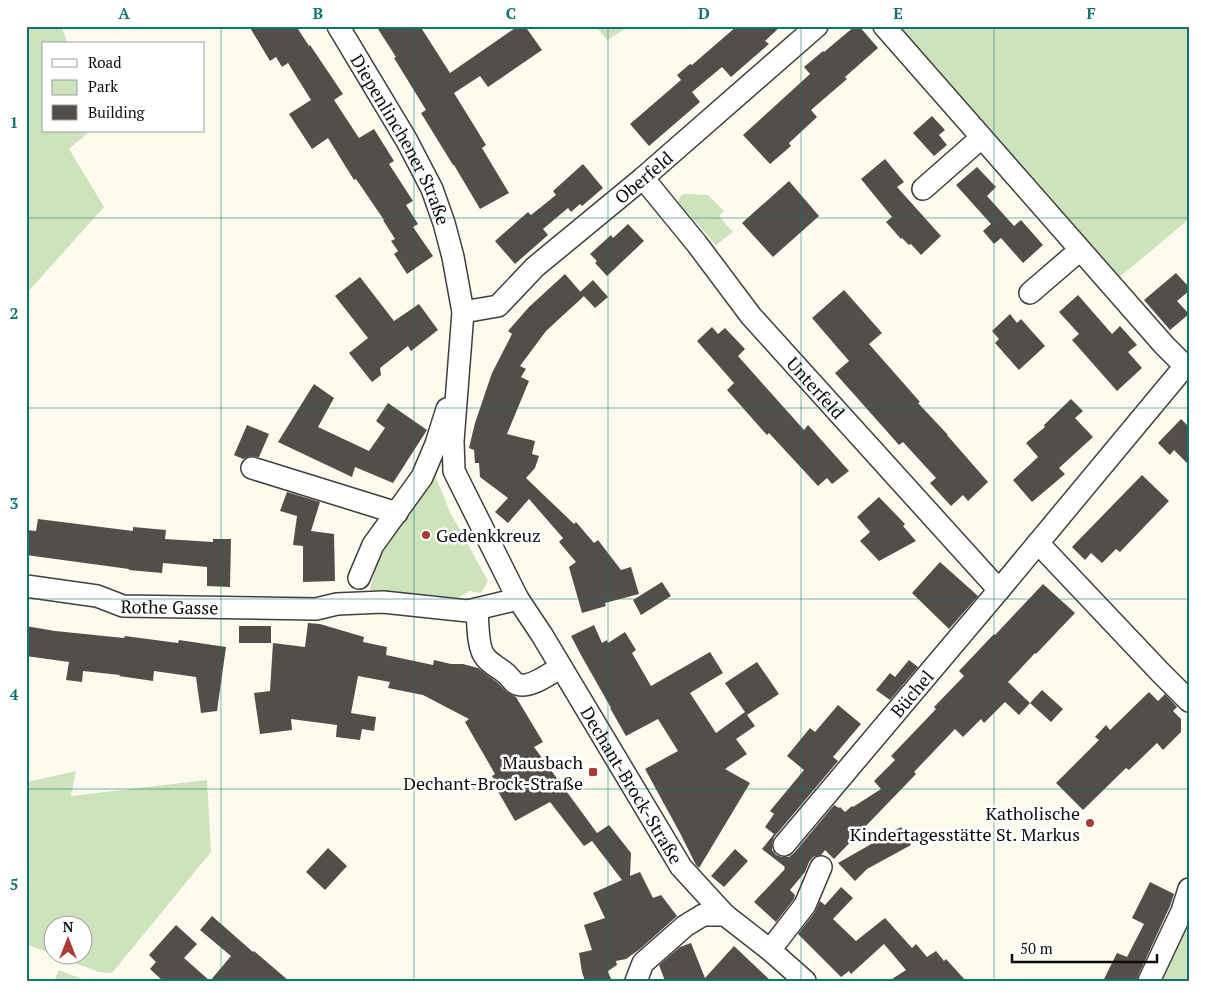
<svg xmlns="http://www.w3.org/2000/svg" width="1215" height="1007" viewBox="0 0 1215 1007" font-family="'PT Serif',serif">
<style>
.green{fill:#cde3bc}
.building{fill:#534e4a}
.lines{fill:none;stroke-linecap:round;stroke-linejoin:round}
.minor-casing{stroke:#3f3f3f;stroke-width:24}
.minor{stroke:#fff;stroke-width:21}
.grid{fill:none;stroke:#0f766e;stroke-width:1;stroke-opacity:0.55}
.poi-dot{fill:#aa3b36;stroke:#fff;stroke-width:2}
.labels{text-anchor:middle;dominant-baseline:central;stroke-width:5;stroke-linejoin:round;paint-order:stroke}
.street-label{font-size:18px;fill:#0c0c0c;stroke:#fff}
.poi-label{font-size:18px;fill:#0c0c0c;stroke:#fff;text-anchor:end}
.neatline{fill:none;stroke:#0f766e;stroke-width:2}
.grid-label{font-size:16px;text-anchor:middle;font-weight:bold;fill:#0f766e}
</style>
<rect width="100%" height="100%" fill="#fdfbee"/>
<!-- green -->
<path class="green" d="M26 26H61L68 44H44V131H90L69 149 104 207 26 294Z
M595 26H630L607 40Z
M892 26H1189V219L1114 282Z
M685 194 708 195 724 211 719 216 733 232 716 245 678 202 681 195Z
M435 475 450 512 488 581 481 593 469 591 459 598 370 590 375 569 389 540 412 509Z
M76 771 71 796 207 780 211 852 112 973 99 972 54 955 82 954V924H52V954L26 944V782Z
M1189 915V981H1156Z
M59 970 87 981H54Z"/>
<!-- building -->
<path class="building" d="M249 26H296L309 46 310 45 343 94 334 100 359 138 374 129 394 161 389 164 413 201 406 205 418 224 413 227 433 256 407 274 394 254 398 251 391 241 395 239 383 220H384L356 179 354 180 328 138 312 149 289 114 311 100 288 63 282 67 276 57 270 61Z
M376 26H420L450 73 518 26H525L542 50 488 87 480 76 454 93 486 145 482 148 509 193 480 209 454 165H453L421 113 426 110 394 58 396 57Z
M737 26H781L765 41 769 44 731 77 722 67 692 92 700 102 649 146 630 124 681 80 677 75 690 64 692 65Z
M855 26H859L878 48 845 77 847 79 811 110 817 117 789 143 791 146 770 164 743 135 810 74 804 67 823 51 824 52Z
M932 116 945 130 939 135 947 145 934 156 913 133Z
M885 159 904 182 897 187 941 236 921 255 911 244 909 245 902 238 901 239 886 222 892 217 861 179Z
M583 164 603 188 582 206 580 204 571 212 568 208 543 229 548 235 515 264 495 241 528 212 531 215 556 195 553 191Z
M977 167 996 187 987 196 1014 226 1021 220 1043 245 1023 263 1001 238 994 244 983 231 991 224 956 185Z
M789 181 819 216 773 257 742 223Z
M628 224 644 241 607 276 595 263 597 261 590 254 611 235 613 238Z
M1176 273 1189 287V291L1177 301 1189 314 1170 330 1144 300Z
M565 274 584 296 546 331 520 366 526 369 521 377 529 381 507 434 535 441 532 454 539 456 535 468 526 478 574 524 576 522 594 543 598 540 621 570 631 567 639 594 605 603 606 606 582 613 569 567 576 562 559 542 563 538 529 499 508 523 495 512 508 498 480 477 479 463H475L474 450 469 448 475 423 492 373 512 334 508 331 529 307Z
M360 277 394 321 419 304 438 330 411 351 408 346 380 368 381 375 372 382 349 353 368 338 335 296Z
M593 280 608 297 595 308 580 292Z
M844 290 882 333 869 344 920 402 918 403 948 435H947L988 482 968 501 963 495 951 506 930 483 936 478 903 442 899 445 835 373 849 361 812 318Z
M1078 295 1112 334 1120 326 1137 345 1128 352 1142 368 1117 391 1072 340 1079 334 1059 312Z
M1010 314 1017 323 1021 319 1045 346 1019 370 995 343 999 339 992 331Z
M712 327 718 334 725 328 745 349 738 356 804 430 808 425 849 471 832 484 827 478 818 486 769 433 767 435 727 390 734 383 697 341Z
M314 384 334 398 318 427 369 451 385 428 376 421 388 403 427 430 393 483 355 467 352 477 278 442Z
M1071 399 1083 411 1075 418 1093 437 1059 468 1065 474 1032 502 1013 480 1038 457 1026 443 1045 427 1044 425Z
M1181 419 1189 427V465L1174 450 1170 455 1158 443Z
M247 425 269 434 259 457 250 456 243 459 234 455Z
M1142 475 1169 501 1120 552 1116 549 1102 563 1091 553 1085 560 1072 547Z
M287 492 320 502 311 531 334 534 335 581 303 582V546L293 545 297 516 280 511Z
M879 497 905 524 903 526 916 541 879 561 860 541 870 532 857 517Z
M38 519 133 531V527L166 530 165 539 213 542V539H231L230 587 207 586V567L163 563 162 573 129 570V569L26 555V530L36 531Z
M940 562 978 596 949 629 912 593Z
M662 582 671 596 641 615 633 600Z
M1043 584 1075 613 1036 654 1035 653 1008 682 1030 703 1019 715 1005 702 984 723 981 719 963 737 955 729 914 772 916 774 834 859 825 850 821 855 813 857 809 862 805 872 790 890 795 895 794 899 776 922 754 902 785 869 784 868 785 867 762 849 774 834 765 827 774 814 770 811 804 770 787 756 810 728 815 732 838 705 861 724 833 757 838 761 774 837 772 843V850L776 855 782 857H789L794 853 834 805 839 808 840 807 845 812 852 806 853 807 881 789 874 781 895 760 891 756 936 709 934 707 964 676 959 671 994 634 995 635Z
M308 623 320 624 364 637 363 642 387 647 386 655 433 665 434 660 451 664H463L478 668 498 683 507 692 516 697 543 742 534 747 597 833 609 825 631 853 630 876 640 872 653 898 661 895 677 916 640 949 626 959 616 961 617 965 608 971V972L612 981H585L582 972 579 953 592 950 584 925 605 918 593 893 622 880 592 841 584 846 550 802 515 821 496 788 498 786 492 776 495 774 465 722 469 719 423 695 388 688 390 682 358 676 351 713 376 717 374 731 362 729 360 740 336 737 337 725 291 719 292 730 260 734 254 693 270 691 273 643 305 647Z
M594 625 602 643 607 640 608 643 625 632 636 650 632 653 651 686 710 652 723 673 690 693 716 733 745 712 755 726 736 739 747 754 725 769 750 783 699 868 696 865 680 833 645 769 678 751 658 719 626 736 610 708H611L581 655 571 636Z
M26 626 55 631 124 638 125 636 178 643 179 640 226 647 217 711 201 713 196 677 154 671 153 681 119 676 120 675 83 671 82 682 66 680 69 662 26 656Z
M239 626H271V643H239Z
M909 660 918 667 890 700 876 690 890 673 895 677Z
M757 662 779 694 747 715 725 683Z
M1042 690 1063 709 1051 722 1030 703Z
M1149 692 1158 701 1165 694 1177 707 1173 711 1181 719V732L1163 750 1157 743 1129 770 1126 768 1083 810 1056 783 1099 740 1095 737 1106 725 1110 730Z
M901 827 911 845 867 869 855 881 838 863Z
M328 848 347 866 325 890 306 872Z
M735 849 748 861 724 887 711 876Z
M1150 882 1174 894 1170 906 1138 976 1137 981H1103L1117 953 1127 957 1144 924 1132 918Z
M841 887 853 898 833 919 856 941 885 918 912 948 916 944 927 957 936 951 944 961 946 959 966 981H889L906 970 884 944 851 974 849 971 841 977 798 934 815 912 820 901 825 905Z
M212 916 253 952 254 951 289 981H210L231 956 200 930Z
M176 925 197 944 184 958 210 981H163L150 969 156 962 149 955Z
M691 943 705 978 734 946 771 981H665L659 965 680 947Z"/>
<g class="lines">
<!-- minor casing -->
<g class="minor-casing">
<g id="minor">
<path id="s1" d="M338 26 407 141 432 189 444 223 453 257 463 312 453 441 454 471 518 599 542 635 681 867 725 915 770 950 805 981"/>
<path id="s2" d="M643 178 697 244 751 316 999 590"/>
<path d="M923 189 981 138"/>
<path d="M1030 293 1080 250"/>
<path id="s3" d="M463 312 498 306 535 267 643 178 817 26"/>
<path d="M252 468 397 513"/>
<path d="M1038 543 1160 672 1189 701"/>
<path d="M359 578 373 545 422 477 436 444 447 409"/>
<path id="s4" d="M26 586 97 596 123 606 316 609 337 604 383 602 468 611 518 599"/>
<path d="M477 609C478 621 477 649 486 658 491 664 498 667 504 672 509 675 511 680 515 683 527 691 551 673 561 667"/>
<path id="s5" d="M784 845 999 590 1185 366 1164 345 884 26"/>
<path d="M770 950 805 905 821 867"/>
<path d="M636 981 643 963 685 926 703 915H725"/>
<path d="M1149 981 1182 911 1189 889"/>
</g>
</g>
<!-- minor -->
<use href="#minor" class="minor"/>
</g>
<!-- grid -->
<path class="grid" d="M221 26V981M414 26V981M608 26V981M801 26V981M994 26V981M26 218H1189M26 408H1189M26 599H1189M26 789H1189"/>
<!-- markers -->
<g class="poi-dot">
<circle cx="426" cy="535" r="5"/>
<rect x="588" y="767" width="10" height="10" rx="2.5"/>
<circle cx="1090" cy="823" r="5"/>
</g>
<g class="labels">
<!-- street labels -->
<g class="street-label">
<text stroke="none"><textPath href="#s1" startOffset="130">Diepenlinchener Straße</textPath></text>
<text stroke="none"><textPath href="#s3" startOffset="230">Oberfeld</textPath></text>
<text stroke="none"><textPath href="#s2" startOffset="272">Unterfeld</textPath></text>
<text stroke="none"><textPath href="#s4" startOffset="146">Rothe Gasse</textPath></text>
<text stroke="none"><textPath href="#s5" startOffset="198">Büchel</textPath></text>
<text stroke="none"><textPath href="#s1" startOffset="836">Dechant-Brock-Straße</textPath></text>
</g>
<!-- poi labels -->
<g class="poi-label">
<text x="436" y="535" text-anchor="start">Gedenkkreuz</text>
<text x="583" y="762">Mausbach<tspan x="583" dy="21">Dechant-Brock-Straße</tspan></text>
<text x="1080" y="813">Katholische<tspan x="1080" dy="21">Kindertagesstätte St. Markus</tspan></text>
</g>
</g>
<!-- border -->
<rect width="1215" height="1007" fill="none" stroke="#ffffff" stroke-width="55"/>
<!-- legend -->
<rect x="42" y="42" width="162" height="90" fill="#ffffff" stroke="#9e9e9e"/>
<rect x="52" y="59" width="25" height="8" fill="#ffffff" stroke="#9e9e9e"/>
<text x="88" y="68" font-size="15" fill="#0c0c0c">Road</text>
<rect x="52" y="80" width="25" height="15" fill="#cde3bc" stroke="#9e9e9e"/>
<text x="88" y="92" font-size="15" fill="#0c0c0c">Park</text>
<rect x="52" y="105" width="25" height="15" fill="#534e4a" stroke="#9e9e9e"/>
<text x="88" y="118" font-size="15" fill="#0c0c0c">Building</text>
<!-- north arrow -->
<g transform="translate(68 940)"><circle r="24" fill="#ffffff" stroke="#9e9e9e"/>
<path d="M0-4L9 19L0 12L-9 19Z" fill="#aa3b36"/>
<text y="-8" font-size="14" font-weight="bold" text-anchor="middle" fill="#0c0c0c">N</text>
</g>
<!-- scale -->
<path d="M1012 954v8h145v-8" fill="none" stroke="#0c0c0c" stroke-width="2.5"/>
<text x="1020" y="954" font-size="15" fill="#0c0c0c" stroke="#ffffff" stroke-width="4" paint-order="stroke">50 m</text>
<rect x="28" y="28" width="1160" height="952" class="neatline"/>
<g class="grid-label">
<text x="124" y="19">A</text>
<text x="318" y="19">B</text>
<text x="511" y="19">C</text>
<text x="704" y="19">D</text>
<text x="898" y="19">E</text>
<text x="1091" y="19">F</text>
<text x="14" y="128">1</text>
<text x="14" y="319">2</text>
<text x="14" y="509">3</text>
<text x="14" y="700">4</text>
<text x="14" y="890">5</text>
</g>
</svg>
